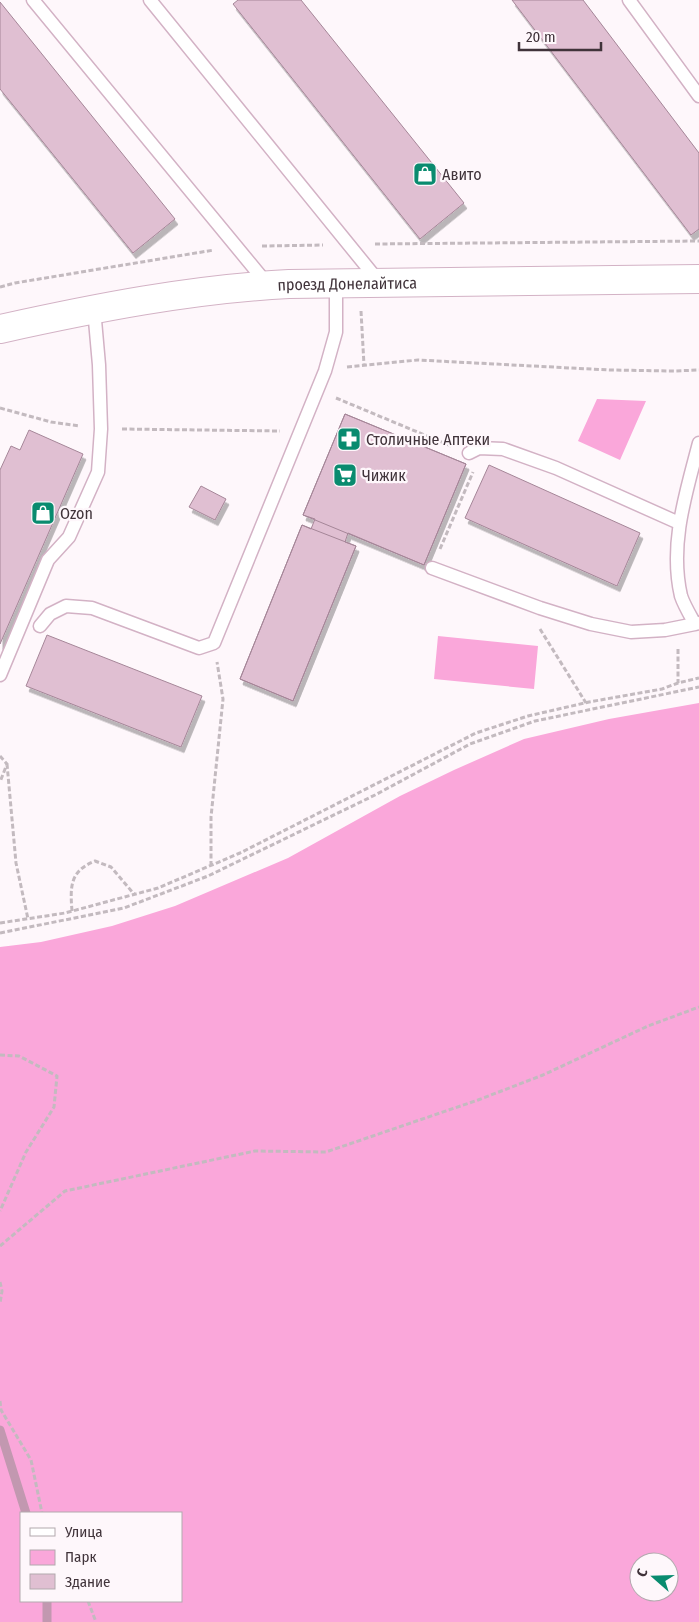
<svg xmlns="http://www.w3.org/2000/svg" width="699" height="1622" viewBox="0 0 699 1622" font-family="'Fira Sans Condensed',sans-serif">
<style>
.green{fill:#faa7da;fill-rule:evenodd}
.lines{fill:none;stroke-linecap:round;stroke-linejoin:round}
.stream{stroke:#c298b0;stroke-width:9}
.building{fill:#e0bfd2;stroke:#a58698;filter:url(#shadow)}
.lane-casing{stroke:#d3b2c5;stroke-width:15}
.secondary-casing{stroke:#d3b2c5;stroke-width:30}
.path{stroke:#c3babf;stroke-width:3;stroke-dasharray:5 2.5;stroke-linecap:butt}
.lane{stroke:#fff;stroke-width:12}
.secondary{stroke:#fff;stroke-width:28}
.labels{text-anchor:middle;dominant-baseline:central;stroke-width:4.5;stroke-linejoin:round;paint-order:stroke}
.poi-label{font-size:16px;fill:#40333a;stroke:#fef7fb;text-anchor:start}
.street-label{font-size:16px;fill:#40333a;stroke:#fef7fb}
</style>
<defs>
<filter id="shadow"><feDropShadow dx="3" dy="5.5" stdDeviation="0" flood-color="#0004"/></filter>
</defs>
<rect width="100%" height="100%" fill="#fef7fb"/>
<!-- green -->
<path class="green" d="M597 399 646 401 620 460 578 441Z
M438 636 538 646 534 689 434 679Z
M699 703V1622H0V947L41 942 112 926 175 906 288 858 400 796 454 770 524 739 609 719ZM181 1513V1601H21V1513ZM639 1562H669V1592H639Z"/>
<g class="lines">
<!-- stream -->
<path class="stream" d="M0 1430 26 1513
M47 1601V1622"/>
</g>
<!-- building -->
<path class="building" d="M238 0H301L464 203 420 239 233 4Z
M512 0H583L699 153V229L691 235Z
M0 2 175 219 133 253 0 89Z
M345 414 466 464 424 565 303 515Z
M345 414 466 464 424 565 348 533 345 542 356 546 293 701 240 679 302 525 311 529 315 519 303 515Z
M29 430 83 454 0 644V470L11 446 20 450Z
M489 465 640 533 617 586 465 518Z
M201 486 226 499 215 520 189 507Z
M302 525 356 546 293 701 240 679Z
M47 635 202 696 181 747 26 686Z"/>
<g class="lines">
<!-- lane casing -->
<g class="lane-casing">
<path id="lane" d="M33 0 268 285
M150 0 380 283
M629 0 699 96
M699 443C686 493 669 544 681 596 684 605 690 615 695 624L699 623
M469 453 479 448 503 449 556 468 679 523
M432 568 540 608 591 624 631 632 665 630 695 624
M40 626 50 614 66 606 92 608 199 648 214 643 325 371 336 332V283
M0 675 48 560 69 537 98 472 101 429 99 365 94 309"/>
</g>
<!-- secondary casing -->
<g class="secondary-casing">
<g id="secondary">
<path id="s1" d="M0 329C95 308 191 289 289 284L699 279"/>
</g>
</g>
<!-- path -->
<path class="path" d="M375 244 699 241
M262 246 323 245
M0 287 15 283 214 250
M361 311 364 365
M347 367 418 360 609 370 674 371 699 370
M336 398 451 446
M0 408 51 422 80 426
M122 429 280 431
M440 549 473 472
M540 629 586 703
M678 649V683
M0 756 7 764 0 782
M7 764 16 863 28 919
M211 866V817L223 699 217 662
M72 911C70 886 70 871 95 861L111 867 134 894
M0 923 65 913 158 888 240 853 476 733 528 716 589 702 662 689 678 683 699 678
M0 933 124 908 208 876 375 795 470 744 535 721 699 687
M0 1055 19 1056 57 1076 54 1107 26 1152 0 1211
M0 1246 65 1191 255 1151 326 1152 478 1100 543 1075 648 1026 699 1007
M0 1282 2 1291 0 1303
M0 1401 1 1410 31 1460 42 1513
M88 1601 96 1622"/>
<!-- lane -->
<use href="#lane" class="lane"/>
<!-- secondary -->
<use href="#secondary" class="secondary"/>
</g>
<!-- icons -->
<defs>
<g id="shop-square" transform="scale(1.25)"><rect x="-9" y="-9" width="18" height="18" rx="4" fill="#098b6f" stroke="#fef7fb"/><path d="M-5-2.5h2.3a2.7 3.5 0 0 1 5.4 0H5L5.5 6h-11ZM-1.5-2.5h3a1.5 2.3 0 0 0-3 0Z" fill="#fff"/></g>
<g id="pharmacy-square" transform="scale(1.25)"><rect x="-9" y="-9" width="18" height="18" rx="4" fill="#098b6f" stroke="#fef7fb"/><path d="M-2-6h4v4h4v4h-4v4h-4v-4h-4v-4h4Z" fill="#fff"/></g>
<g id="supermarket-square" transform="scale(1.25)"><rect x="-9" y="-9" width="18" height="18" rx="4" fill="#098b6f" stroke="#fef7fb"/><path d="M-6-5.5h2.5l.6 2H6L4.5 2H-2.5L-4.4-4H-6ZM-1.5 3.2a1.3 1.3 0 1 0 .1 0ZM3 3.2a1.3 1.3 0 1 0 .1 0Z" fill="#fff"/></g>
</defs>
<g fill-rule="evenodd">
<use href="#shop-square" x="425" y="174"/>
<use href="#pharmacy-square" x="349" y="439"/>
<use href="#supermarket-square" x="345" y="475"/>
<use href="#shop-square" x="43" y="513"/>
</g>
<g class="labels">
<!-- poi labels -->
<g class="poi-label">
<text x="442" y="174">Авито</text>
<text x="366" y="439">Столичные Аптеки</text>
<text x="362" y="475">Чижик</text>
<text x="60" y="513">Ozon</text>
</g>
<!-- street labels -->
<g class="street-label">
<text stroke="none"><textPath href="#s1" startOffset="351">проезд Донелайтиса</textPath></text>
</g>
</g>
<!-- legend -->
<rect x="20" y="1512" width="162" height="90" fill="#fef7fb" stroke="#b2a9ae"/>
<rect x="30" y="1528" width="25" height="8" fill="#ffffff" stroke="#b2a9ae"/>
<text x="65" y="1537" font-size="15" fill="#40333a">Улица</text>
<rect x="30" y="1550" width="25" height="15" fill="#faa7da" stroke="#b2a9ae"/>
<text x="65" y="1562" font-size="15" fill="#40333a">Парк</text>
<rect x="30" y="1574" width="25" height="15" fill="#e0bfd2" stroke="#b2a9ae"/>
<text x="65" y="1587" font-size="15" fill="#40333a">Здание</text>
<!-- north arrow -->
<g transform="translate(654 1577) rotate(290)"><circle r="24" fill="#fef7fb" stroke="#b2a9ae"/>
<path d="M0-4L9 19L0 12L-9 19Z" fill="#098b6f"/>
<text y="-8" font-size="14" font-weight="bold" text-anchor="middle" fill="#40333a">С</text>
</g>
<!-- scale -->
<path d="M519 42v8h82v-8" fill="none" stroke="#40333a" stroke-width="2.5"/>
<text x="526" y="42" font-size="15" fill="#40333a" stroke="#fef7fb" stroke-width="4" paint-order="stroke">20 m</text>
</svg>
